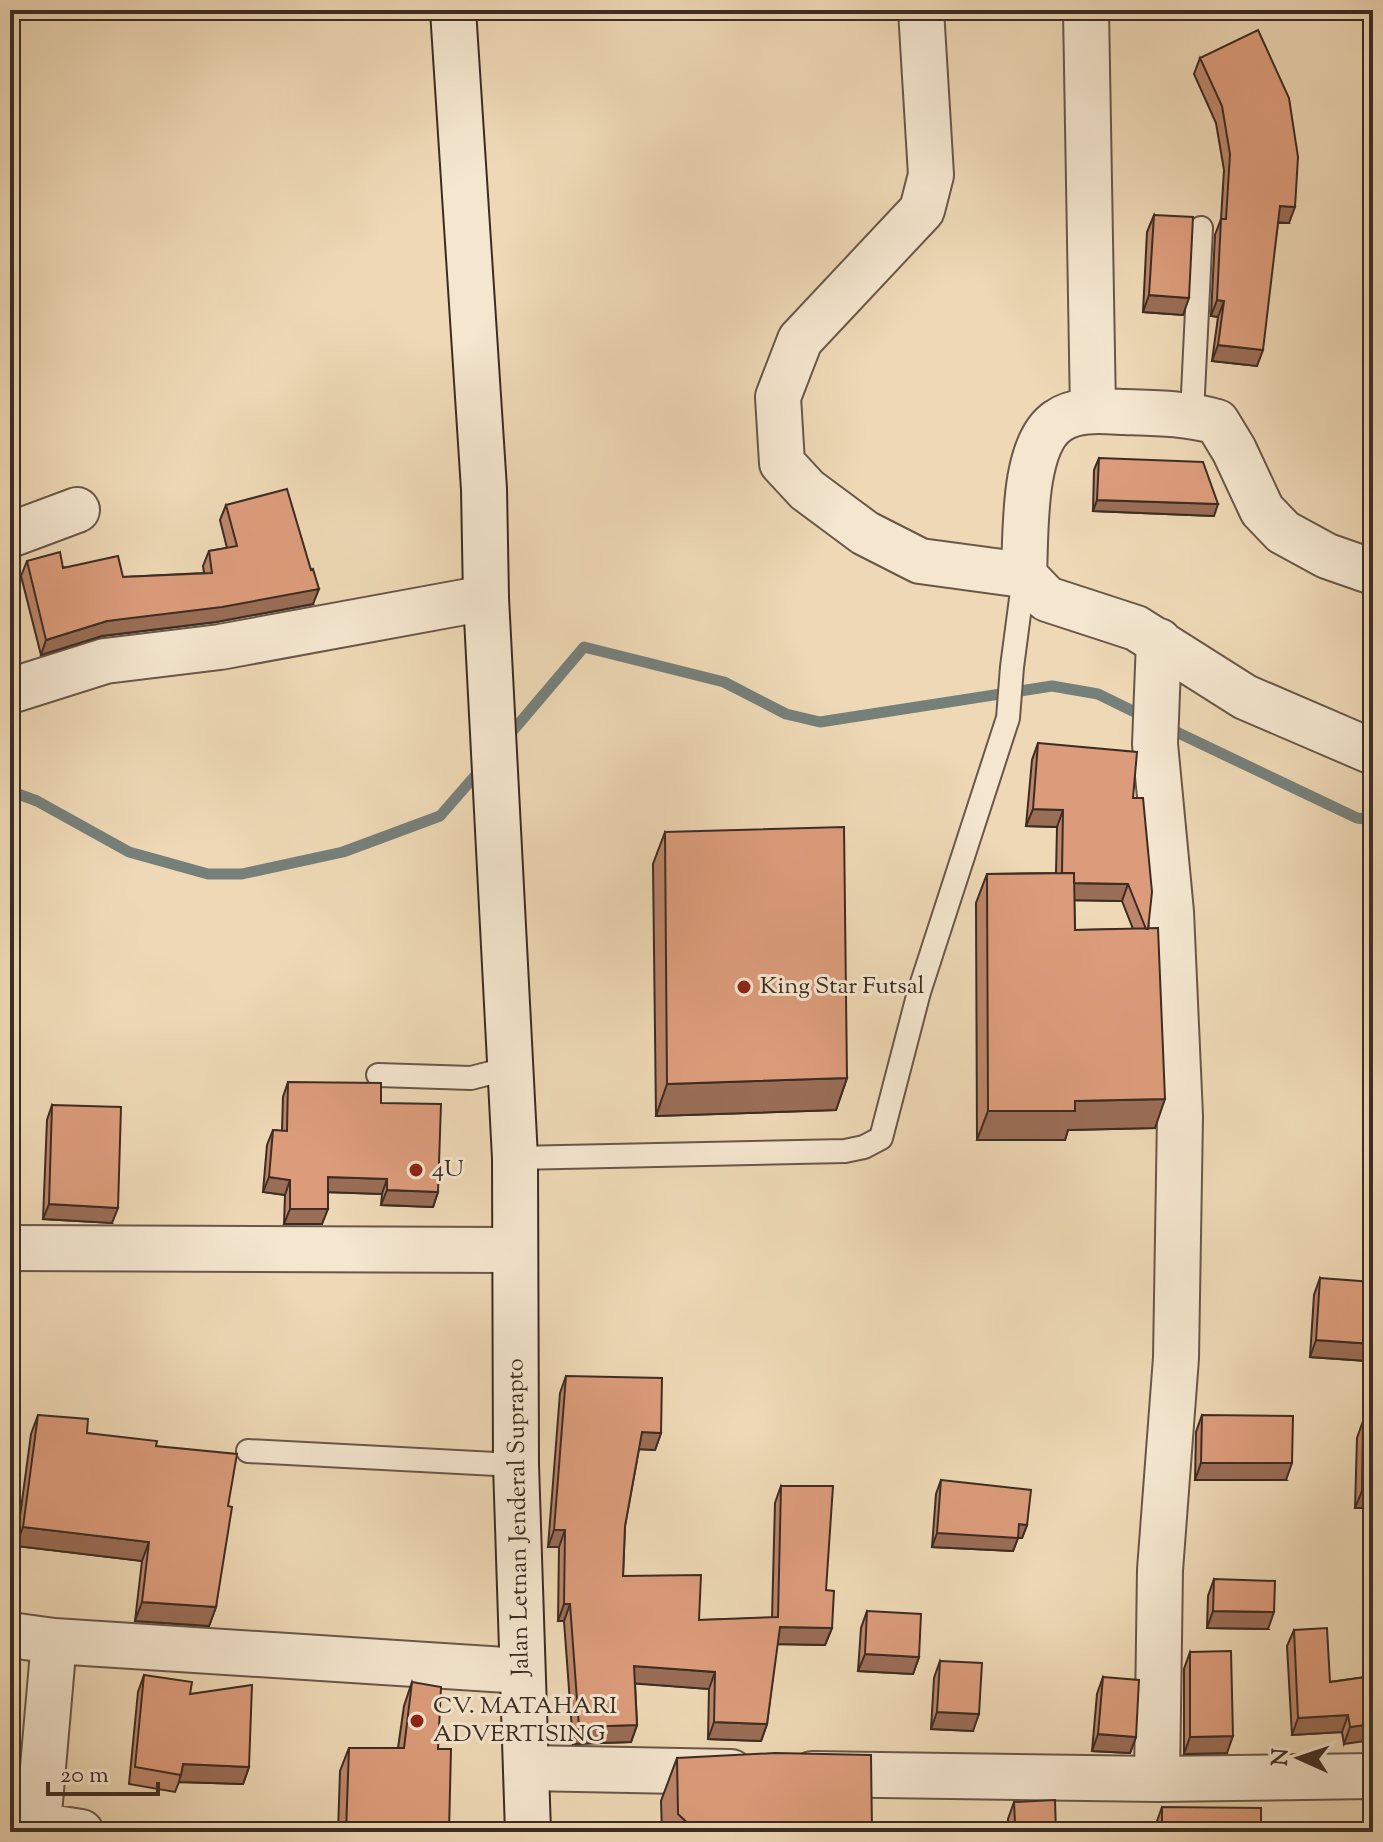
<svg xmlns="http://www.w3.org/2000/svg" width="1383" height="1842" viewBox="0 0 1383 1842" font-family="'Sorts Mill Goudy',serif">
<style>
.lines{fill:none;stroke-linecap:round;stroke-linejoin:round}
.stream{stroke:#76807b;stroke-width:11}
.service-casing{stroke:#695748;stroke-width:26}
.minor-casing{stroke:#695748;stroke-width:48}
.tertiary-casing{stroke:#695748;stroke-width:48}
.secondary-casing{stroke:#3d2c23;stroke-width:48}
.service{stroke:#f4e6cf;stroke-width:22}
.minor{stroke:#f4e6cf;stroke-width:44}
.tertiary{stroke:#f4e6cf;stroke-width:44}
.secondary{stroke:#f4e6cf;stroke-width:44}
.wall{fill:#bd866a;stroke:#3d2c23;stroke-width:2;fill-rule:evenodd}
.shaded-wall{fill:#9a6d56;stroke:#3d2c23;stroke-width:2}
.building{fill:#dc9c7b;stroke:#3d2c23;stroke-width:2}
.poi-dot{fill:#8f2418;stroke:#f4e6cf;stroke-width:3}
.labels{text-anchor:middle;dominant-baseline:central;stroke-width:6;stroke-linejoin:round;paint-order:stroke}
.poi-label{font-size:24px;fill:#3d2c23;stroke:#f4e6cf;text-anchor:start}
.street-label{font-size:24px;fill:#3d2c23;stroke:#f4e6cf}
</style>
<rect width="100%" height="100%" fill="#eed8b5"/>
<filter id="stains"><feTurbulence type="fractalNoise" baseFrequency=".0025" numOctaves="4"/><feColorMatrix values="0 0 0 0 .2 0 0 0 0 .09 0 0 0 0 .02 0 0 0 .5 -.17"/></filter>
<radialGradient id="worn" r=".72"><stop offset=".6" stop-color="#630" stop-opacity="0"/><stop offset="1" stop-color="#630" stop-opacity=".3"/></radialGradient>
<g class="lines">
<!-- stream -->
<path class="stream" d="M1166 727 1357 818 1373 820
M505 740 584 647 724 682 786 714 820 722 1052 686 1098 694 1147 718
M10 791 37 801 129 852 208 874H242L343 852 440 816 481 769"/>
<!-- service casing -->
<g class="service-casing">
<path id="service" d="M1192 414 1201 228
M378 1075 471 1078 510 1068
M515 1158 845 1151 864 1147 881 1138 919 992 1008 718 1012 667 1024 576
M248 1451 516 1465"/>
</g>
<!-- minor casing -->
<g class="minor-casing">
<path id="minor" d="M921 10 931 175 922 210 800 340 778 397 782 463 807 490 865 533 920 561 1024 575 1047 599 1136 628 1245 697 1373 752
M1086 10 1093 411
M10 535 77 510
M1024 575C1026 535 1022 445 1058 421 1076 408 1103 411 1124 412 1156 413 1186 413 1217 422L1234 450 1262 510 1283 532 1327 556 1373 572
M10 691 105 661 220 647 486 598
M10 1635 54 1641
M527 1768 731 1772
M812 1774 1157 1779 1373 1776
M1157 1779 1160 1570 1176 1358 1180 1116 1171 912 1155 744 1159 641
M10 1821 81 1832
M38 1825 54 1641 522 1671"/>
</g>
<!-- tertiary casing -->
<g class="tertiary-casing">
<path id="tertiary" d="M10 1248 515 1250"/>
</g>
<!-- secondary casing -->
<g class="secondary-casing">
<path id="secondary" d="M453 10 484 489 486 598 515 1158 516 1465 528 1832"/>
</g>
<!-- service -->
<use href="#service" class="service"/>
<!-- minor -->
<use href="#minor" class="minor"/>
<!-- tertiary -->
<use href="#tertiary" class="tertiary"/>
<!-- secondary -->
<use href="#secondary" class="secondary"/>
</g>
<!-- wall -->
<path class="wall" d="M1200 58 1289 223H1278L1257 366 1212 361 1218 317 1211 316 1215 235 1221 219 1224 170 1216 123 1194 74Z
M1154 215 1183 315 1143 312 1147 232Z
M1099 458 1214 516 1093 511 1094 470Z
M226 505 313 604 216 622 102 636 41 655 21 576 27 561 123 577 204 573 203 566 209 551 227 548 220 520Z
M1038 743 1133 798 1148 929 1155 1128 1068 1130 1065 1140H977L976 903 987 874 1056 873 1057 827 1026 826 1032 760ZM1074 900 1122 901 1133 929 1075 930Z
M665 832 847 1078 836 1110 656 1116 653 864Z
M288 1082 381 1103 438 1192 433 1207 381 1205 382 1194 328 1192 322 1224H284L285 1195 263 1192 267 1145 273 1130 282 1131 283 1097Z
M52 1105 112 1223 43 1219 47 1120Z
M1320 1278 1368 1361 1310 1357 1314 1295Z
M566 1376 661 1433 655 1450 639 1449 625 1526 623 1576 699 1620 772 1618 775 1503 781 1486 826 1590 832 1628 825 1645 777 1644 767 1724 761 1741 708 1739 709 1689 635 1683 637 1725 631 1742 573 1744 564 1621H558L559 1547H548L560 1393Z
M38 1415 87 1433 156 1446 228 1506 216 1607 209 1626 135 1621 142 1561 16 1546 31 1434Z
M1202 1415 1286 1480H1195L1196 1432Z
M1363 1421 1373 1508H1355L1357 1438Z
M941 1480 1027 1525 1022 1538H1018L1013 1551 932 1547 936 1494Z
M1214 1579 1268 1629 1207 1628 1208 1596Z
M867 1611 919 1657 913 1674 858 1671 861 1628Z
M1294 1630 1330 1682 1373 1676 1344 1744 1342 1732 1292 1735 1287 1646Z
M1190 1652 1227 1753 1184 1754V1669Z
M940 1661 973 1731 931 1729 934 1678Z
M144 1675 190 1694 249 1767 243 1784 179 1782 175 1792 129 1784 138 1692Z
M1103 1677 1136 1737 1130 1753 1092 1751 1097 1694Z
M412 1682 438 1749 449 1832H338L340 1771 349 1748H398L404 1706Z
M677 1758 872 1832H662L661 1801Z
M1373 1800V1832H1371L1368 1815Z
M1014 1802 1056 1832H933L937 1822 1008 1823V1819Z
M1162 1807 1261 1832H1156V1824Z"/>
<!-- shaded-wall -->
<path class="shaded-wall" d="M1280 206 1295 207 1289 223 1275 222Z
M1149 295 1189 298 1183 315 1143 312Z
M1217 300 1224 301 1218 317 1211 316Z
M1218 345 1263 350 1257 366 1212 361Z
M1097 500 1218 504 1214 516 1093 511Z
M319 589 313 604 216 622 102 636 41 655 46 640 107 621Z
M1033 809 1063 810 1057 827 1026 826Z
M1062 883 1128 884 1122 901 1056 900Z
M847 1078 836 1110 656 1116 667 1084Z
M1165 1099 1155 1128 1068 1130 1065 1140H977L988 1111 1075 1101Z
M269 1177 290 1180 285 1195 263 1192Z
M328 1177 387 1179 382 1194 323 1192Z
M387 1190 438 1192 433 1207 381 1205Z
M49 1204 118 1208 112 1223 43 1219Z
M290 1209H328L322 1224H284Z
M1316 1340 1373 1344V1347L1368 1361 1310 1357Z
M642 1432 661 1433 655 1450 636 1449Z
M1201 1463H1292L1286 1480H1195Z
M1362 1491H1373V1508H1355Z
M1019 1524 1027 1525 1022 1538H1018L1013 1551 932 1547 937 1533Z
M23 1527 149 1542 142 1561 16 1546Z
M554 1530H565L559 1547H548Z
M142 1602 216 1607 209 1626 135 1621Z
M564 1604H570L564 1621H558Z
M1213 1611 1274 1612 1268 1629 1207 1628Z
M780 1627 832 1628 825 1645 773 1644Z
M865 1654 919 1657 913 1674 858 1671Z
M634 1666 715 1672 709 1689 628 1683Z
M937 1712 979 1714 973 1731 931 1729Z
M1348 1715 1342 1732 1292 1735 1298 1718Z
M714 1722 767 1724 761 1741 708 1739Z
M1373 1724V1740L1344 1744 1350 1727Z
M637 1725 631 1742 573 1744 579 1727Z
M1098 1734 1136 1737 1130 1753 1092 1751Z
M1233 1736 1227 1753 1184 1754 1190 1737Z
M183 1764 249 1767 243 1784 179 1782Z"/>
<!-- building -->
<path class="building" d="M1258 30 1289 98 1298 157 1295 207 1280 206 1263 350 1218 345 1224 301 1217 300 1221 219H1226L1230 154 1222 106 1200 58Z
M1154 215 1193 217 1189 298 1149 295Z
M1099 458 1203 462 1218 504 1097 500Z
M287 489 311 570 313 569 319 589 222 607 107 621 46 640 27 561 60 552 63 568 118 556 123 577 212 573 209 551 237 546 226 505Z
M1038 743 1137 752 1133 798H1143L1152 892 1148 929H1146L1128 884 1074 883V873H1062L1063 810 1033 809Z
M844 827 847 1078 667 1084 665 832Z
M1074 873 1075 930 1158 928 1165 1099 1075 1101V1111H988L987 874Z
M288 1082 381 1083V1103L441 1104 438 1192 387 1190V1179L328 1177V1209H290V1180L269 1177 273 1130 287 1131Z
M52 1105 121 1107 118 1208 49 1204Z
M1320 1278 1373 1282V1344L1316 1340Z
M566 1376 662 1378 661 1433 642 1432 625 1526 623 1576 701 1575 699 1620 778 1617 781 1486H833L826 1590 834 1591 832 1628 780 1627 767 1724 714 1722 715 1672 634 1666 637 1725 579 1727 570 1604H564L565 1530H554Z
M38 1415 88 1419 87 1433 157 1441 156 1446 237 1454 228 1506 232 1507 216 1607 142 1602 149 1542 23 1527Z
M1202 1415 1293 1416 1292 1463H1201Z
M1363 1421H1373V1491H1362Z
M941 1480 1031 1490 1027 1525 1019 1524 1018 1538 937 1533Z
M1214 1579 1275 1581 1274 1612 1213 1611Z
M867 1611 921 1614 919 1657 865 1654Z
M1327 1628 1330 1682 1373 1676V1724L1350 1727 1348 1715 1298 1718 1294 1630Z
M1231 1651 1233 1736 1190 1737V1652Z
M940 1661 982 1663 979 1714 937 1712Z
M144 1675 192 1682 190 1694 252 1685 249 1767 183 1764 181 1775 135 1767Z
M1103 1677 1139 1680 1136 1737 1098 1734Z
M412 1682 441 1687 438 1749H451L449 1832H346L349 1748H404Z
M775 1753 871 1755 872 1832H697L678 1814 677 1758Z
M1055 1800 1056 1832H937V1822L1015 1823 1014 1802Z
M1162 1807 1261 1808V1832H1162Z"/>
<!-- markers -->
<g class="poi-dot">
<circle cx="744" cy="987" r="8"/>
<circle cx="416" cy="1170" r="8"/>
<circle cx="417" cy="1721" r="8"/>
</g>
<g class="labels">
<!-- poi labels -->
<g class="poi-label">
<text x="760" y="987">King Star Futsal</text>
<text x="432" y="1170">4U</text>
<text x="433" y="1707">CV. MATAHARI<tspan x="433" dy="28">ADVERTISING</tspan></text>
</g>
<!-- street labels -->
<g class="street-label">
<text transform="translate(519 1517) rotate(-91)">Jalan Letnan Jenderal Suprapto</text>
</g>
</g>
<!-- margin -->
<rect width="1383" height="1842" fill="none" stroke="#eed8b5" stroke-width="40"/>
<rect x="12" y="12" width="1359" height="1818" fill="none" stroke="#3d2c23" stroke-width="4"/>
<rect x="20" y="20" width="1343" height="1802" fill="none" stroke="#3d2c23" stroke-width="2"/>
<!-- north arrow -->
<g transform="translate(1299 1758) rotate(273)" stroke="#f4e6cf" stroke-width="6" paint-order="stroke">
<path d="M0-6L14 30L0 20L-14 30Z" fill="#3d2c23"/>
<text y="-12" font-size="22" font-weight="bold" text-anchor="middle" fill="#3d2c23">N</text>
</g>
<!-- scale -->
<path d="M48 1782v12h110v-12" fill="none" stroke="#3d2c23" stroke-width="4"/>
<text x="60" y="1782" font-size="24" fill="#3d2c23" stroke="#f4e6cf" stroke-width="6" paint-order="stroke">20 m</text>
<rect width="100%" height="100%" filter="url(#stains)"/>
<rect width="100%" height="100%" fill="url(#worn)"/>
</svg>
